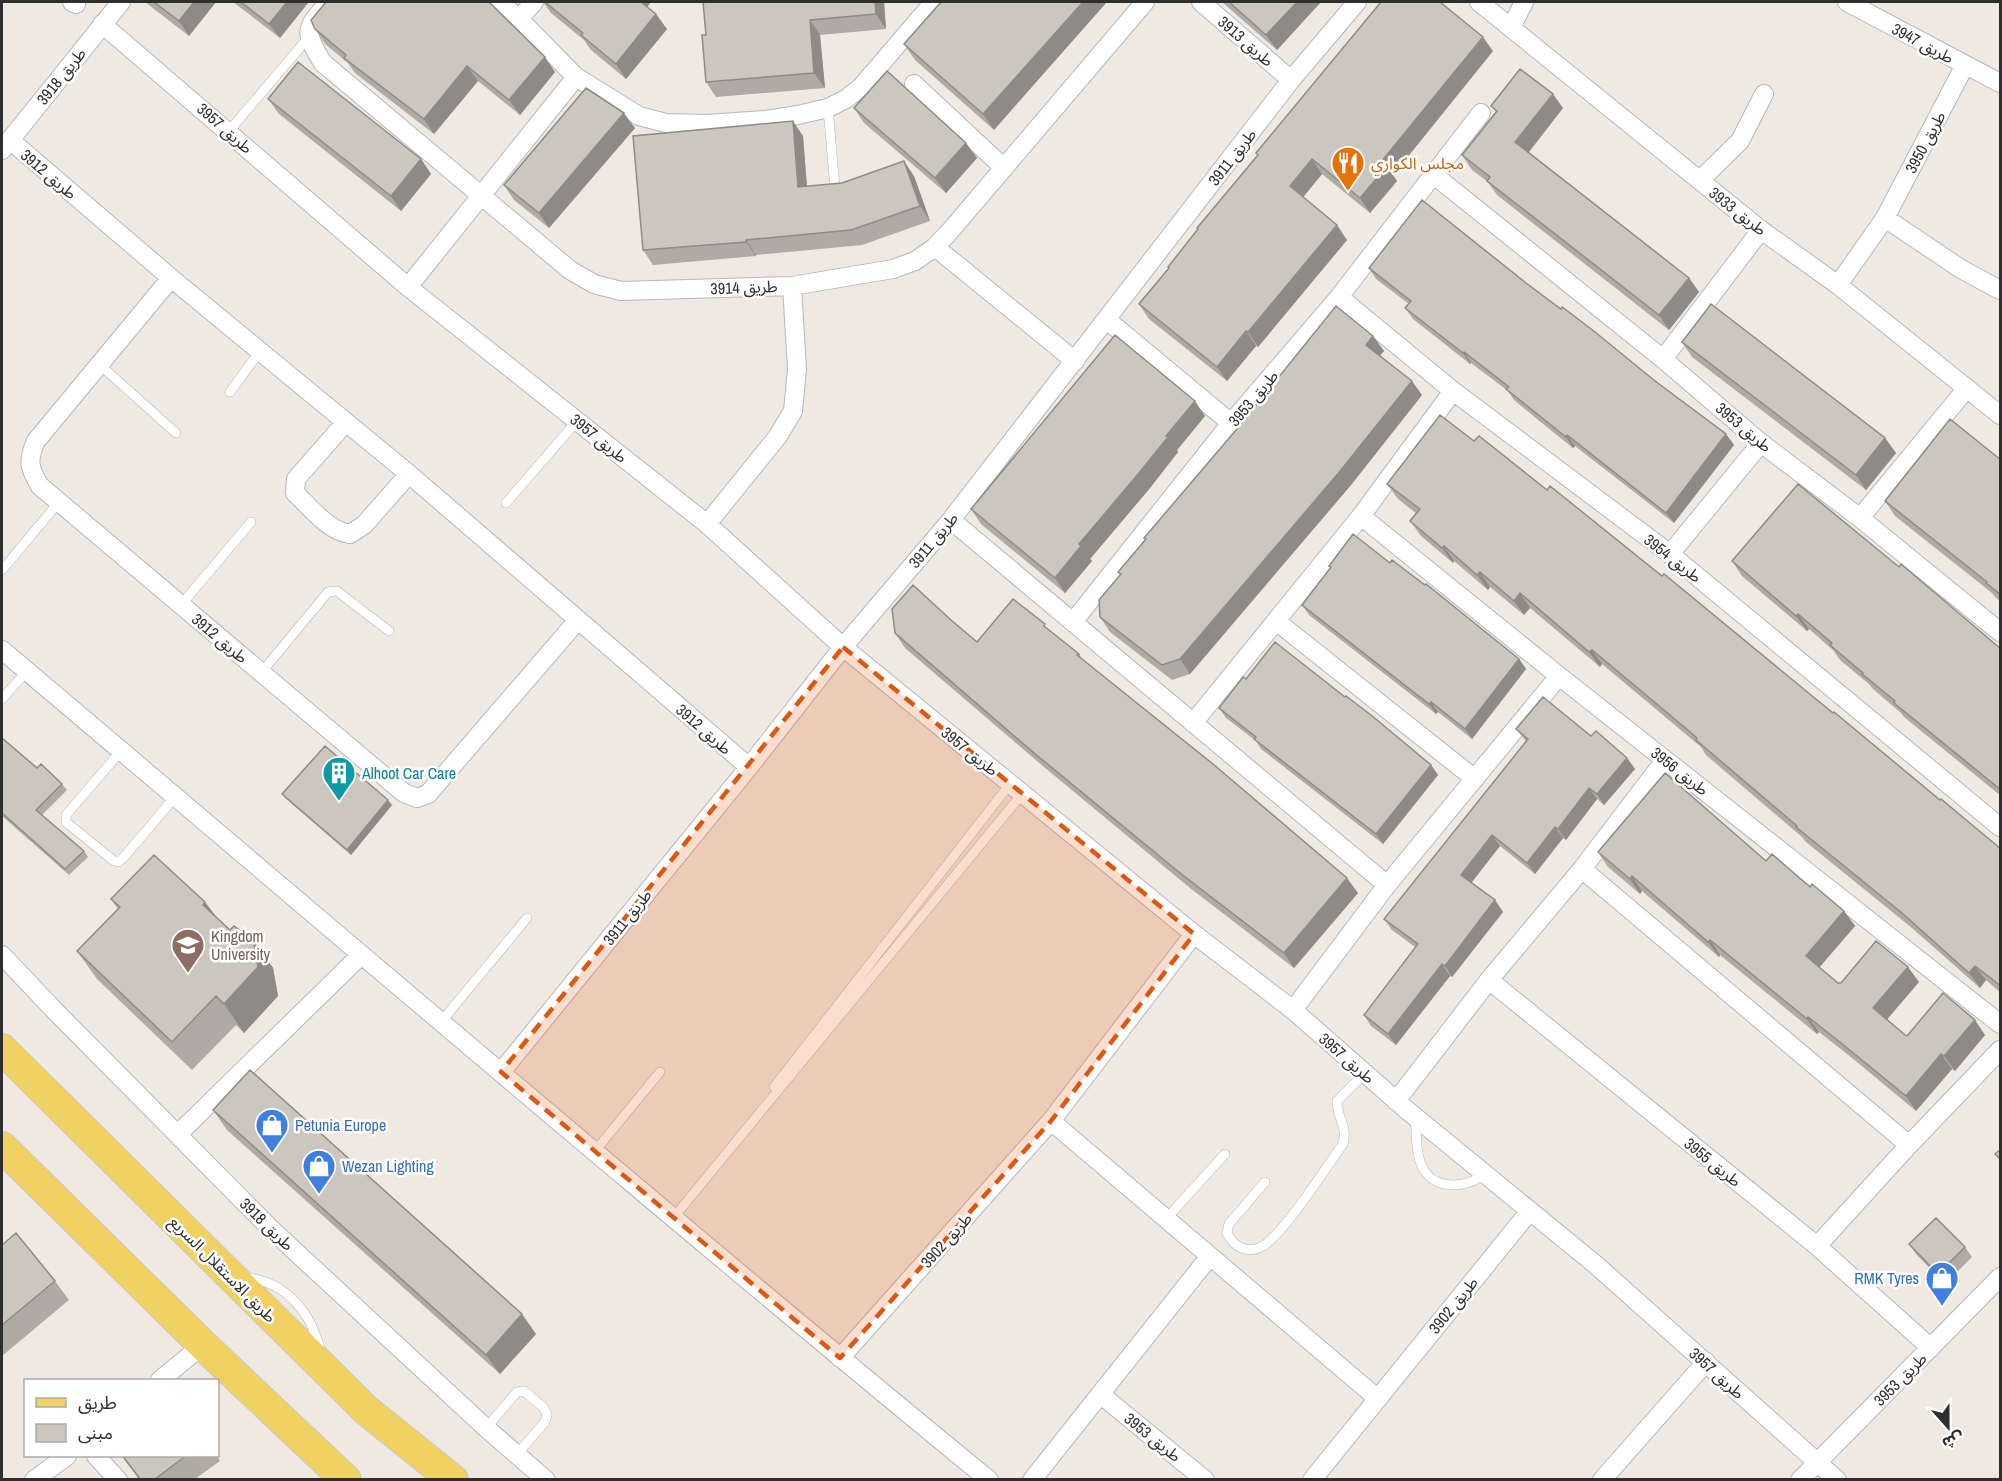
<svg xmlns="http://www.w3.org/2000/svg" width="2002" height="1481" viewBox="0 0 2002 1481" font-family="'Archivo Narrow','Noto Sans Arabic',sans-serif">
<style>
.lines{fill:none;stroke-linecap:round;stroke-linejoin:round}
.service-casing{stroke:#b4b7c1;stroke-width:10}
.minor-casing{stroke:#b4b7c1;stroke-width:20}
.primary-casing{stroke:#c9c9c9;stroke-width:32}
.service{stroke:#fff;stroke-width:9}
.minor{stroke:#fff;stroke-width:18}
.primary{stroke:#f2d163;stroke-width:30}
.wall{fill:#afaba4}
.shaded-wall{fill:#8e8b86}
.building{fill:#cbc7bf;stroke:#8e8b86;stroke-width:1.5}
.marked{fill:#df570e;fill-opacity:0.2;stroke:#df570e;stroke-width:4.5;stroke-dasharray:12 8;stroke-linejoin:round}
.labels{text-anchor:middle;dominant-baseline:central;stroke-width:5;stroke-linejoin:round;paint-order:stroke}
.street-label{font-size:16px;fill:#2e2e2e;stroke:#fff}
.food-label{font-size:16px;fill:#c56008;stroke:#fff;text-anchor:start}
.culture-label{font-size:16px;fill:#0d838f;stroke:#fff;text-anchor:start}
.education-label{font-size:16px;fill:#785e54;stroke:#fff;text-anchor:start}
.shop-label{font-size:16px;fill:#366cbe;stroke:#fff;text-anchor:start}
</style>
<rect width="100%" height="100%" fill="#efe9e1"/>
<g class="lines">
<!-- service casing -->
<g class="service-casing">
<path id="service" d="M828 108 835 188
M229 131 309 37
M99 364 176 433
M230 392 260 351
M506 503 577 421
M2 570 59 502
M181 605 251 522
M261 673 328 592 337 591 389 631
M2 699 27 671
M121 751 66 815V822L114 861 118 862 124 857 175 797
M441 1022 527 918
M774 1087 1010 784
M1415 1117C1417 1132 1415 1150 1421 1164 1431 1191 1466 1189 1485 1174
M595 1151 660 1072
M1265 1182 1229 1224 1227 1233C1234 1247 1247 1254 1261 1247 1282 1237 1327 1166 1343 1144 1348 1125 1337 1119 1337 1101L1365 1073
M674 1217 1022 794
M1166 1219 1225 1154
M246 1278C287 1281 313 1315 321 1354
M486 1428 517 1392 524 1391 543 1407 547 1414 545 1422 518 1453"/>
</g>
<!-- minor casing -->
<g class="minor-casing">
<path id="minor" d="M72 2 76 4
M329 2C305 29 303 31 323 63L570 270 594 284 621 291 792 286 893 269 915 261 935 247 951 230 1145 2
M499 2 519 19 576 77 639 116 666 123 706 124 766 120 798 115 828 108 846 99 861 87 934 2
M1201 2 1291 80
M1479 2 1761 230 1838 285 2000 415
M1847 2 2000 83
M519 19 534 2
M102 24 408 287 707 524 843 647 1194 934 1293 1010 1408 1111 1596 1265 1837 1480
M1511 28 1524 2
M914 84 1004 168
M10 140 171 278 409 474 749 767
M2 150 121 2
M1434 175 1663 359 1761 443 1860 518 2000 632
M1700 180 1740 141 1764 94
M1885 218 1961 269 2000 290
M935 247 1075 361
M171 278 36 441C27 461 29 468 40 486L404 793 417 798 428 794 578 620
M1838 285 1885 218 1965 65
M408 287 576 77
M1339 297 1453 391 1670 554 2000 827
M1107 320 1231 423
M1663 359 1761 230
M346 422 296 479 295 493C311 508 328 531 350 534L364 525 409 474
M1361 516 1559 676 2000 1024
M1860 518 1967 388
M951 520 1387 885
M707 524 778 436 793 411 797 369 792 286
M1670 554 1761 443
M1276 621 1475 779
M1073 622 1231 423 1339 297 1481 113
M2 650C330 927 656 1207 989 1480
M1193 723 1361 516 1453 391
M1582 869 1909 1145
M2 955 54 1010 271 1229 486 1428 546 1480
M1489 980 1817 1246 1931 1348
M1293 1010 1387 885 1559 676
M501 1072 749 767 843 647 951 520 1291 80 1357 2
M1396 1101 1489 980 1582 869 1665 760
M1051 1121 1377 1398
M178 1134 361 955
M1817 1246 1909 1145 2000 1050
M840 1358 1051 1121 1194 934
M160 1380 203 1345
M1100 1394 1205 1480
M96 1456 118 1480
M34 1480 67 1456
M1032 1480 1210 1256
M1312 1480 1529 1212
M1602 1480 1706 1362
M1800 1480 2000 1277"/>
</g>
<!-- primary casing -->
<g class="primary-casing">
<path id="primary" d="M2 1049 366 1410 453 1480
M2 1147 203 1345 346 1480"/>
</g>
<!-- service -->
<use href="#service" class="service"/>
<!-- minor -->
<use href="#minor" class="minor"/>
<!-- primary -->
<use href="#primary" class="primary"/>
</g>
<!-- wall -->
<path class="wall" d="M145 2H216L189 36Z
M233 2H307L308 3 280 38Z
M543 2H651L647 7 667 29 626 79 591 50 584 40 551 13Z
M884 2 886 29 820 35 825 88 716 97 706 82 702 35Z
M941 2 994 130 915 60 904 44Z
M1222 2H1319L1320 3 1277 50Z
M315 29 555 72 520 115 478 81 434 134 355 73 348 63 325 44Z
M1493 51 1393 175 1397 181 1370 213 1322 174 1303 197 1347 240 1258 347 1256 346 1227 381 1149 319 1139 304 1169 268 1258 156 1256 153Z
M268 99 421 159 431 174 401 211 279 114Z
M1491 106 1563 108 1528 153 1689 278 1699 292 1669 330 1497 195 1488 182 1472 170 1462 155 1496 112Z
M854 108 966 143 977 158 946 193 864 123Z
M635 128 549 228 514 200 504 185Z
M803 136 807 186 914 176 930 221 862 245 756 255V256L653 265 643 250Z
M1369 268 1526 283 1726 434 1734 445 1674 523 1575 446 1573 448 1548 428 1514 400 1508 391 1471 363 1470 364 1413 319 1405 308 1409 304 1376 279Z
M1373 336 1384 351 1380 356 1422 395 1351 485 1190 674 1172 680 1110 632 1100 617 1120 575 1118 572 1145 540 1144 538Z
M1682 342 1885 438 1896 453 1866 490 1692 357Z
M1205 416 1177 450 1178 452 1150 488 1090 559 1092 561 1065 593 981 524 971 509Z
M1474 441 1547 490 1800 686 2001 849V993L1986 980 1980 988 1912 928 1806 842 1802 837 1706 755 1701 747 1602 664 1600 667 1530 608 1524 615 1490 587 1488 590 1454 561 1453 563 1421 536 1410 521 1417 514 1398 499 1387 484Z
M2001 460V602L1996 598 1992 593 1895 516 1885 501Z
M1732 561 2001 649V796L1904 717 1901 713 1873 689 1869 684 1840 660 1833 650 1809 629 1807 631 1742 576Z
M1390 563 1519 659 1526 669 1472 739 1438 712 1436 714 1309 615 1302 605 1331 568 1329 566Z
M951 620 977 642 1049 630 1079 654 1082 659 1358 893 1294 968 1190 888 1044 767 905 648 895 633Z
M1246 679 1345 697 1431 765 1438 775 1383 844 1261 749 1256 741 1226 718 1219 708Z
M1516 729 1591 736 1627 758 1635 769 1604 805 1597 799 1566 840 1563 838 1535 874 1500 846 1471 882 1495 900 1503 912 1452 977 1450 976 1396 1045 1371 1026 1364 1015 1415 947 1392 930 1384 919 1526 741Z
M2 738 37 768 62 784 67 790 42 815 84 851 88 857 69 875 2 816Z
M282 794 392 805 351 855 286 799Z
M1598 852 1766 861 1810 887 1844 911 1855 926 1819 968 1838 983 1919 982 1887 1019 1907 1036 1985 1035 1955 1071 1952 1069 1916 1111 1852 1058 1819 1032 1817 1034 1720 955 1719 957 1642 891 1640 894 1608 867Z
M111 899 205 902 217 918 230 930 253 940 273 968 278 996 244 1033 236 1025 192 1070 97 979 77 951 118 909Z
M213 1110 536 1334 500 1374 227 1130Z
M1909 1244 1965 1247 1972 1257 1945 1284 1916 1254Z
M2 1245 55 1281 69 1300 2 1356Z
M121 1455H216L220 1461 195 1479H139Z"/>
<!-- shaded-wall -->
<path class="shaded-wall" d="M194 2H216L189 36 179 21Z
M287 2H307L308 3 280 38 269 24Z
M638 2H651L644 11Z
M875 2H884L886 29 876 14Z
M1083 2H1107L994 130 983 114Z
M1297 2H1319L1320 3 1277 50 1266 35Z
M656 14 667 29 626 79 616 64Z
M810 20 820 35 825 88 814 73Z
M1483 37 1493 51 1393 175 1397 181 1370 213 1360 198 1381 162Z
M545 57 555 72 520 115 509 100Z
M467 66 478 81 434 134 424 119Z
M1553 94 1563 108 1525 157 1515 142Z
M624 113 635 128 549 228 539 213Z
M793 121 803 136 808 202 798 187Z
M966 143 977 158 946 193 935 178Z
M421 159 431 174 401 211 391 196Z
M1312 159 1322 174 1300 201 1290 186Z
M904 161 914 176 930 221 920 206Z
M1337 225 1347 240 1258 347 1248 332Z
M746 240 756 255V256L746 242Z
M1689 278 1699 292 1669 330 1659 315Z
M1246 331 1256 346 1227 381 1217 367Z
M1373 336 1384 351 1376 360 1366 345Z
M1464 352 1471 363 1470 364 1463 353Z
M1412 381 1422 395 1351 485 1190 674 1180 659Z
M1195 401 1205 416 1177 450 1178 452 1150 488 1090 559 1092 561 1065 593 1055 578 1079 544Z
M1726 434 1734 445 1674 523 1666 513Z
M1567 435 1575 446 1573 448 1566 437Z
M1885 438 1896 453 1866 490 1856 475Z
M1444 546 1454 561 1453 563 1442 548Z
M1480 572 1490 587 1488 590 1477 575Z
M1520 593 1530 608 1524 615 1514 601Z
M1798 614 1809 629 1807 631 1796 616Z
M1592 650 1602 664 1600 667 1589 652Z
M1519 659 1526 669 1472 739 1465 729Z
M1431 702 1438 712 1436 714 1429 704Z
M1627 758 1635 769 1604 805 1597 794Z
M1431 765 1438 775 1383 844 1376 834Z
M1589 788 1597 799 1566 840 1558 829Z
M388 800 392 805 351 855 347 850Z
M1555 827 1563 838 1535 874 1527 863Z
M1492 835 1500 846 1469 886 1461 875Z
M1632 876 1642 891 1640 894 1630 879Z
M1347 878 1358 893 1294 968 1284 953Z
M1495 900 1503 912 1452 977 1445 966Z
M205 902 226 930 203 905Z
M1844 911 1855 926 1816 971 1806 956Z
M253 940 273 968 278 996 244 1033 224 1004Z
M1710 940 1720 955 1719 957 1708 942Z
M1442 964 1450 976 1396 1045 1388 1034Z
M1975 966 1986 980 1980 988 1969 973Z
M1908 967 1919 982 1884 1023 1873 1008Z
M1808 1017 1819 1032 1817 1034 1807 1019Z
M1975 1020 1985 1035 1955 1071 1944 1056Z
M1941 1054 1952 1069 1916 1111 1906 1096Z
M522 1314 536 1334 500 1374 486 1355Z"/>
<!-- building -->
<path class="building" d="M154 2H194L179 21Z
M241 2H287L269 24Z
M326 2H489L545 57 509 100 467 66 424 119 344 58 346 55 315 29 311 20Z
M545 2H641L656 14 616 64 581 35 583 33Z
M703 2H875L876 14 810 20 814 73 706 82 702 35H706Z
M941 2H1083L983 114 904 44Z
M1229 2H1297L1266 35Z
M1381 2H1440L1483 37 1381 162 1387 166 1360 198 1312 159 1290 186 1337 225 1248 332 1246 331 1217 367 1139 304 1169 268 1168 267 1198 229 1197 228 1258 155 1256 153Z
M298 62 421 159 391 196 268 99Z
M1520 69 1553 94 1515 142 1689 278 1659 315 1487 181 1490 177 1462 155 1497 111 1491 106Z
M887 71 966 143 935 178 854 108Z
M586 88 624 113 539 213 504 185Z
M793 121 798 187 842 183 904 161 920 206 851 230 746 240V242L643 250 633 136Z
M1422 200 1526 283 1561 309 1562 307 1595 332 1655 381 1726 434 1666 513 1567 435 1566 437 1506 389 1509 387 1464 352 1463 353 1405 308 1411 301 1369 268Z
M1711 304 1885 438 1856 475 1682 342Z
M1336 306 1373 336 1366 345 1412 381 1341 470 1180 659 1162 665 1100 617 1099 600 1121 574 1118 572 1146 539 1144 538 1236 430Z
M1115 335 1195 401 1166 436 1168 437 1139 473 1079 544 1081 546 1055 578 971 509Z
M1440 415 1474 441 1479 436 1547 490 1550 486 1662 576 1664 574 1800 686 1833 713 1834 712 1940 800 1941 799 2001 849V986L1975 966 1969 973 1902 913 1796 827 1797 826 1696 740 1697 738 1664 710 1592 650 1589 652 1520 593 1514 601 1480 572 1477 575 1444 546 1442 548 1410 521 1420 509 1387 484Z
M1950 419 2001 460V595L1986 583 1987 582 1885 501Z
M1798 484 1899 567 1901 564 2001 649V790L1894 703 1895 701 1862 674 1863 673 1830 645 1832 643 1798 614 1796 616 1732 561Z
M1353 534 1390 563 1392 560 1425 585 1426 584 1519 659 1465 729 1431 702 1429 704 1302 605 1331 567 1329 566Z
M913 585 951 620 977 642 1013 599 1045 624 1044 626 1079 654 1077 655 1213 764 1347 878 1284 953 1180 873 1034 753 895 633 892 609Z
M1275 642 1345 697 1346 696 1371 715 1431 765 1376 834 1254 739 1256 737 1219 708 1243 677 1246 679Z
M1543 697 1591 736 1596 731 1627 758 1597 794 1589 788 1558 829 1555 827 1527 863 1492 835 1461 875 1495 900 1445 966 1442 964 1388 1034 1364 1015 1418 944 1384 919 1528 739 1516 729Z
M2 738 37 768 41 764 62 784 36 810 84 851 65 869 2 813Z
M325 746 388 800 347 850 282 794Z
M1665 773 1766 861 1772 854 1810 887 1812 884 1844 911 1806 956 1838 983H1841L1876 941 1908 967 1873 1008 1904 1034 1907 1036 1943 993 1975 1020 1944 1056 1941 1054 1906 1096 1841 1043 1808 1017 1807 1019 1710 940 1708 942 1632 876 1630 879 1598 852Z
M154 855 205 902 203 905 230 930 234 926 253 940 258 967 224 1004 216 996 172 1042 77 951 120 907 111 899Z
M250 1070 522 1314 486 1355 213 1110Z
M2001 1149V1160L1995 1154Z
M1936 1218 1965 1247 1938 1274 1909 1244Z
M16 1233 55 1281 2 1325V1245Z
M122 1455H187L155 1479H140Z"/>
<!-- marked area -->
<path class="marked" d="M843 647 1194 934 1051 1121 840 1358 501 1072Z"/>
<!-- icons -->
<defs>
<g id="restaurant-pin" transform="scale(1.725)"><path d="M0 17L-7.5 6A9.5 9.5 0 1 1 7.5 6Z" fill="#e8710a" stroke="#fff"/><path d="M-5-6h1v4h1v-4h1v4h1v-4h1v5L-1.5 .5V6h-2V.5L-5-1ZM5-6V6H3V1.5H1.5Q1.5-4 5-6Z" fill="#fff"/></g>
<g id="building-pin" transform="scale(1.725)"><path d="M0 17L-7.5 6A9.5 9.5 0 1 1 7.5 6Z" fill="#0f9aa8" stroke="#fff"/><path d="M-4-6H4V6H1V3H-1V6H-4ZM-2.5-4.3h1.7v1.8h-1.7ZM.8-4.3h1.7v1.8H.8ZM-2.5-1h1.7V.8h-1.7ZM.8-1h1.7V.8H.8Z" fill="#fff"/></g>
<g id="university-pin" transform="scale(1.725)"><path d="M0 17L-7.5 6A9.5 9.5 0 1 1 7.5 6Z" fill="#8d6e63" stroke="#fff"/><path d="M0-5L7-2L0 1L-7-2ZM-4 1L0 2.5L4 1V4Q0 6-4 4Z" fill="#fff"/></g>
<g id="shop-pin" transform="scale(1.725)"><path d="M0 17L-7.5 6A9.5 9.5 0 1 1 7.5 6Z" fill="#3f7fe0" stroke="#fff"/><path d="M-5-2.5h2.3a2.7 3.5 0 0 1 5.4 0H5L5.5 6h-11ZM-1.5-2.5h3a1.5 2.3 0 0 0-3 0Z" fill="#fff"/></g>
</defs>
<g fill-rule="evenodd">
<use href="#restaurant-pin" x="1348" y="163"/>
<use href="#building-pin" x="339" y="773"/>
<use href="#university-pin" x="188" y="945"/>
<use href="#shop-pin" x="272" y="1125"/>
<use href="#shop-pin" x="319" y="1166"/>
<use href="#shop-pin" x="1942" y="1278"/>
</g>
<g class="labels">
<!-- street labels -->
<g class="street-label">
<text transform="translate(1246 41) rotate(41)">طريق 3913</text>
<text transform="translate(1923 43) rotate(28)">طريق 3947</text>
<text transform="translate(61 76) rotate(-51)">طريق 3918</text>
<text transform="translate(225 128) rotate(41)">طريق 3957</text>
<text transform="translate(1925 142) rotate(-62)">طريق 3950</text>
<text transform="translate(1232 157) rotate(-52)">طريق 3911</text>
<text transform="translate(49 174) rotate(40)">طريق 3912</text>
<text transform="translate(1738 211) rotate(38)">طريق 3933</text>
<text transform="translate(744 287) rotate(-2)">طريق 3914</text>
<text transform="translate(1253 398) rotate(-50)">طريق 3953</text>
<text transform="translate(1744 427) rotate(40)">طريق 3953</text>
<text transform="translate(599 438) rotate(39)">طريق 3957</text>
<text transform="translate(933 540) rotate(-50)">طريق 3911</text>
<text transform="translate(1673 558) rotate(38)">طريق 3954</text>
<text transform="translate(220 638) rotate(40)">طريق 3912</text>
<text transform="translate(704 729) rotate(41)">طريق 3912</text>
<text transform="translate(970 751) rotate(39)">طريق 3957</text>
<text transform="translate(1680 771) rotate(38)">طريق 3956</text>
<text transform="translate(627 917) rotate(-51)">طريق 3911</text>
<text transform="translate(1347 1058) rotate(41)">طريق 3957</text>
<text transform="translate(1713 1162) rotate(39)">طريق 3955</text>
<text transform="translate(267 1224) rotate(44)">طريق 3918</text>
<text transform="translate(946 1240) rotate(-48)">طريق 3902</text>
<text transform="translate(223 1269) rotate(45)">طريق الاستقلال السريع</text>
<text transform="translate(1453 1305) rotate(-51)">طريق 3902</text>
<text transform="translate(1717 1373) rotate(42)">طريق 3957</text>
<text transform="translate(1900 1379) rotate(-45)">طريق 3953</text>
<text transform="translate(1153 1437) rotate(39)">طريق 3953</text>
</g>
<!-- food labels -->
<g class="food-label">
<text x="1371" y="163">مجلس الكواري</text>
</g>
<!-- culture labels -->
<g class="culture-label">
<text x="362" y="773">Alhoot Car Care</text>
</g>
<!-- education labels -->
<g class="education-label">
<text x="211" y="936">Kingdom<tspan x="211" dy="18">University</tspan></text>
</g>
<!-- shop labels -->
<g class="shop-label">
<text x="295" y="1125">Petunia Europe</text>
<text x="342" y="1166">Wezan Lighting</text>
<text x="1919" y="1278" text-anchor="end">RMK Tyres</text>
</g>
</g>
<!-- border -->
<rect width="2002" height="1481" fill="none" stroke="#2e2e2e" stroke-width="6"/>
<!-- legend -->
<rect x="24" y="1379" width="195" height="78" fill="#ffffff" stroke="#ababab" stroke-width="1.5"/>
<rect x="36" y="1398" width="30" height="9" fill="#f2d163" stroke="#ababab" stroke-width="1.5"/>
<text x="78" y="1409" font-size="18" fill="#2e2e2e">طريق</text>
<rect x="36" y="1424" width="30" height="18" fill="#cbc7bf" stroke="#ababab" stroke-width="1.5"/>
<text x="78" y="1439" font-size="18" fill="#2e2e2e">مبنى</text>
<!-- north arrow -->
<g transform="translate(1948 1427) rotate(159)" stroke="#ffffff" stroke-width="4.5" paint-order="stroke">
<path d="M0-4.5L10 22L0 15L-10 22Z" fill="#2e2e2e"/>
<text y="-9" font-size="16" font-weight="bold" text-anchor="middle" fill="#2e2e2e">ش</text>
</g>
</svg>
